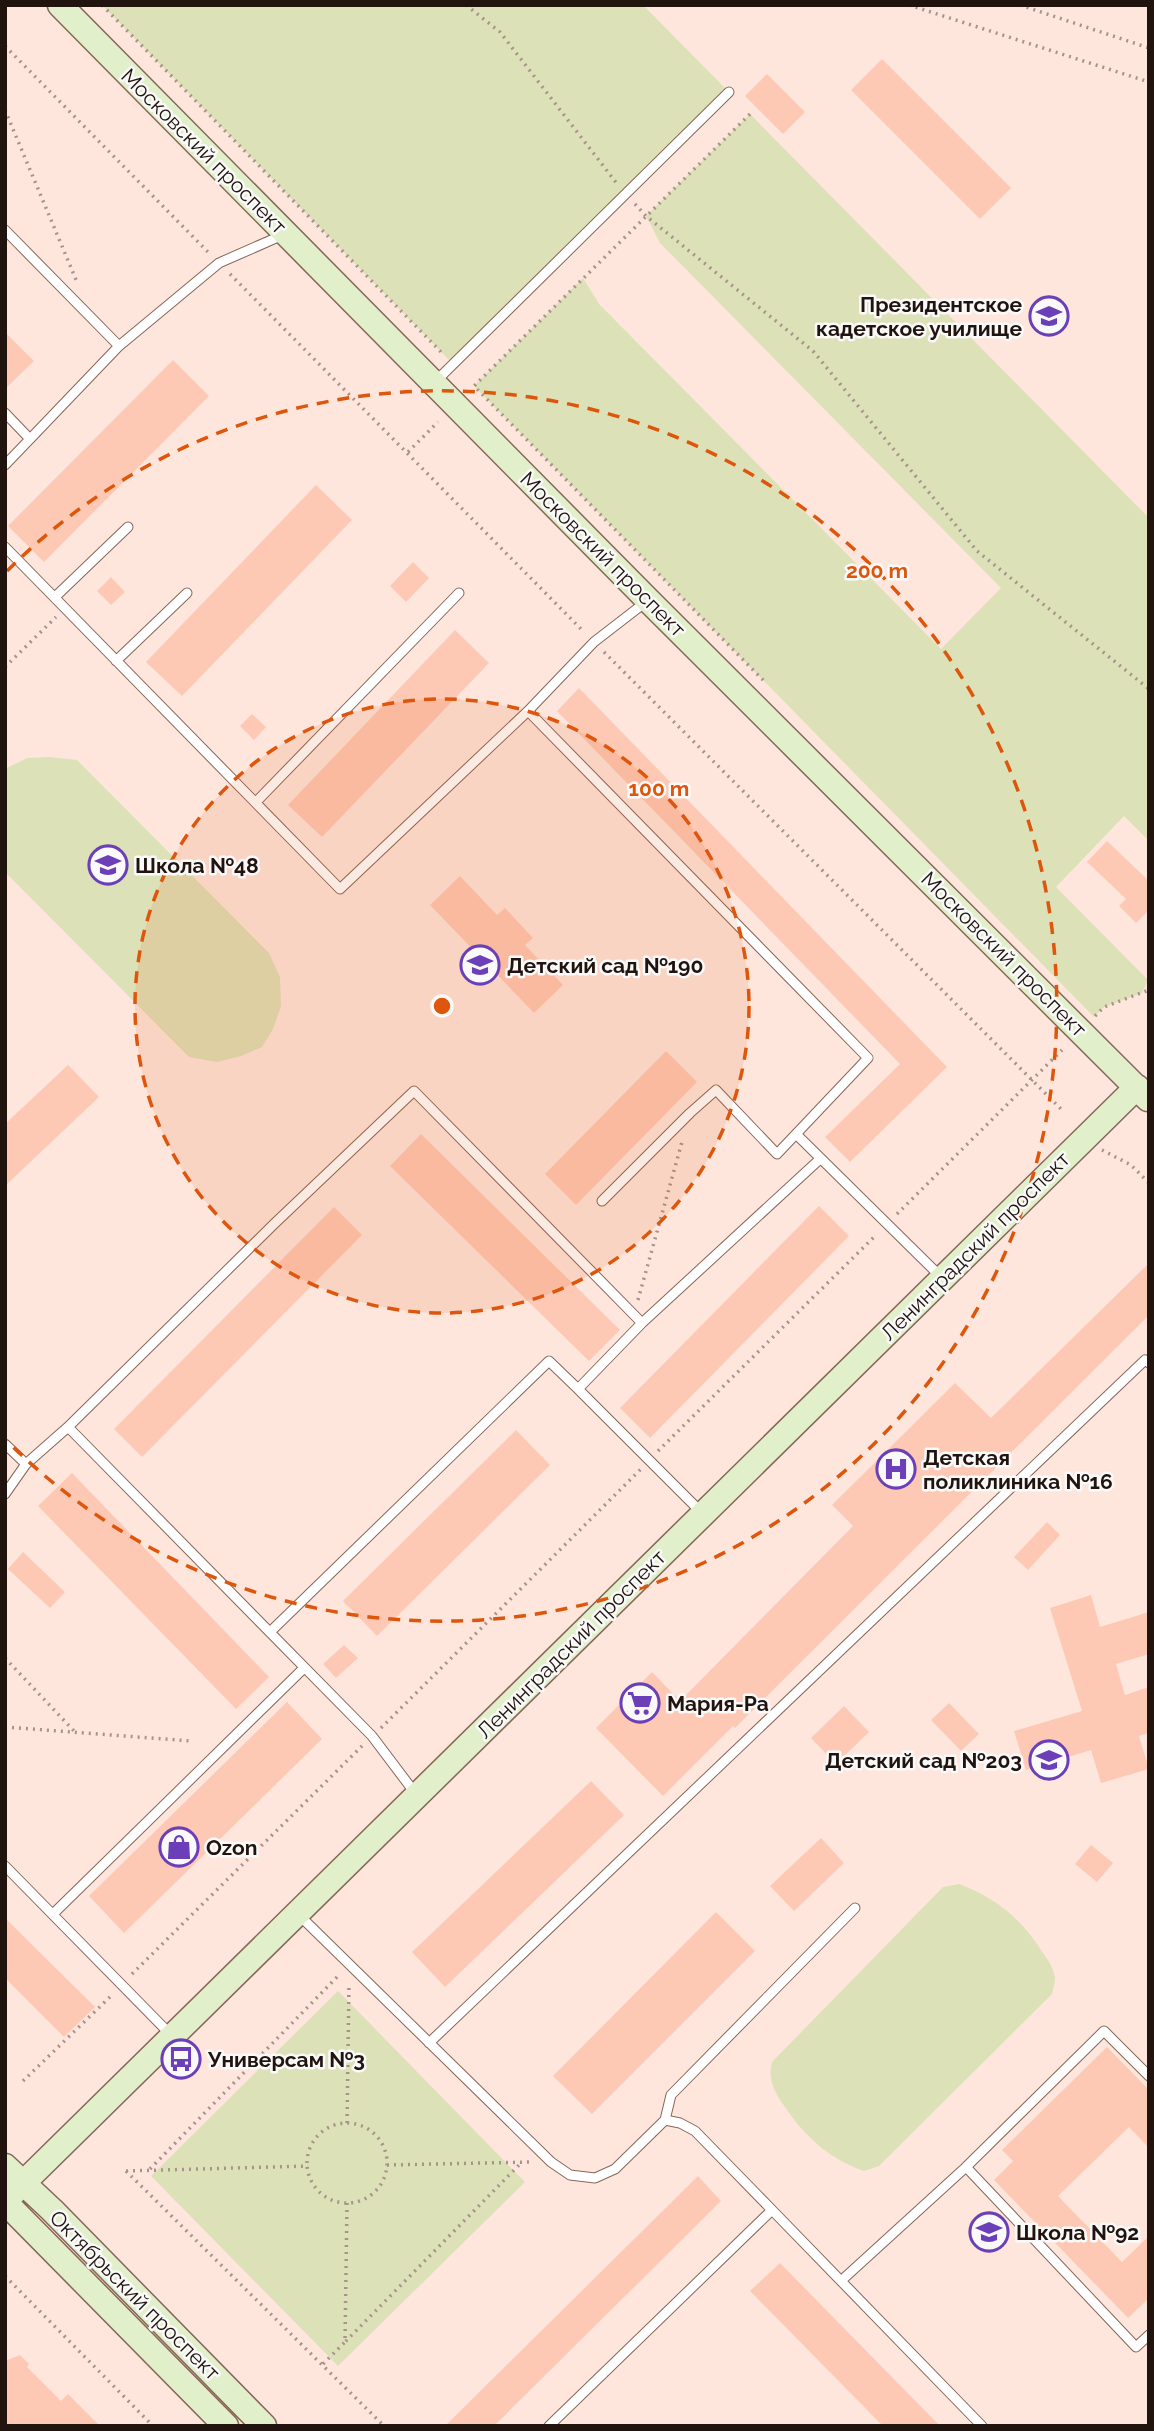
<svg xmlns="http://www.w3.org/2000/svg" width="1154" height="2431" viewBox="0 0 1154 2431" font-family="Raleway,sans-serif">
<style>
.green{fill:#dde1b7}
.building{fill:#fdc9b4}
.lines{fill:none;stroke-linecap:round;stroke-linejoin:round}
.lane-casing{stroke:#876658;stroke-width:11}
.secondary-casing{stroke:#876658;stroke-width:27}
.path{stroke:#a7938b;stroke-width:3.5;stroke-dasharray:2 5;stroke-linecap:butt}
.lane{stroke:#fff;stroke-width:9}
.secondary{stroke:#e1f0ca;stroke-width:24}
.ring{fill:none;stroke:#de560c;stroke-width:3.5;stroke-dasharray:12 9}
.labels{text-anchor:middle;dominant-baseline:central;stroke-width:5;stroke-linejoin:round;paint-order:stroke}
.street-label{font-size:21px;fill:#21140f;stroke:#f9f9f9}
.poi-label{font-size:21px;font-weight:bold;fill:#21140f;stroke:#f9f9f9;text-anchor:start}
.centre{fill:#de560c;stroke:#f9f9f9;stroke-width:3.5}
.ring-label{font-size:21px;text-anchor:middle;font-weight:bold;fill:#de560c;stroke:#f9f9f9;stroke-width:5;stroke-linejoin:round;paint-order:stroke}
</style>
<rect width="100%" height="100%" fill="#fee6dd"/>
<!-- green -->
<path class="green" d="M102 5H643L729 92 454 365Z
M750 114 1149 518V841L1124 816 1056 887 1148 980 1142 993 1104 1007 1094 1017 474 386 583 278 599 304 941 649 1001 588 660 243 646 216Z
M49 757 77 760 269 953 280 977 281 1006 273 1029 262 1047 241 1056 217 1062 189 1057 5 872V769L27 758Z
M959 1884C996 1898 1022 1919 1043 1953 1048 1960 1054 1969 1055 1978 1055 1983 1053 1989 1052 1994L879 2166 864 2171C830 2159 805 2137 785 2107 779 2099 772 2088 771 2078 770 2073 771 2067 772 2062L943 1887Z
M338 1991 525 2182 338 2366 151 2176Z"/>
<!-- building -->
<path class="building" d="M882 59 1011 188 980 219 851 90Z
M767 74 805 112 783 134 745 96Z
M5 332 34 361 5 389Z
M173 360 209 396 44 562 8 526Z
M316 485 352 520 182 696 146 662Z
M413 562 429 578 406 602 390 586Z
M111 577 125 592 111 605 97 591Z
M455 630 489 663 322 837 288 805Z
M579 688 947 1067 850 1162 825 1137 900 1064 557 711Z
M252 714 266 727 254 740 240 726Z
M1107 841 1149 881V910L1136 923 1119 906 1126 899 1087 862Z
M460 876 497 915 505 908 533 938 525 945 563 985 534 1013 430 905Z
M666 1051 697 1082 576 1205 545 1174Z
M68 1065 99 1097 5 1186V1124Z
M421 1134 620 1330 589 1361 390 1166Z
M819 1206 849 1236 650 1438 620 1408Z
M334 1207 362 1235 142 1457 114 1429Z
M1149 1263V1315L735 1728 733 1726 663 1796 596 1728 652 1672 680 1701 853 1526 832 1505 955 1383 991 1418Z
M516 1430 550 1465 377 1636 343 1601Z
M72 1473 269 1677 236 1709 38 1506Z
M1047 1522 1060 1535 1028 1570 1014 1557Z
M23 1552 65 1592 50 1608 8 1569Z
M1091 1595 1100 1627 1149 1612V1654L1116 1664 1125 1695 1149 1687V1733L1139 1736 1149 1769 1101 1783 1091 1750 1026 1770 1014 1731 1082 1711 1050 1608Z
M344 1645 358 1658 336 1678 323 1664Z
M287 1702 322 1739 124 1933 89 1896Z
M949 1703 979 1734 961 1751 931 1720Z
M844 1706 869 1732 836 1764 811 1738Z
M591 1781 624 1815 445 1987 412 1952Z
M821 1838 844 1863 794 1911 770 1886Z
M1091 1845 1113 1863 1097 1882 1075 1864Z
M716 1912 755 1951 592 2114 553 2076Z
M5 1918 95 2007 64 2037 5 1978Z
M1107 2047 1149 2090V2148L1129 2127 1058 2196 1122 2262 1149 2236V2298L1128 2318 994 2180 1013 2161 1002 2150Z
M698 2176 721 2201 494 2426H445Z
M780 2263 940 2426H883L750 2291Z
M20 2355 29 2364 27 2367 61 2401 68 2394 100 2426H5V2361Z"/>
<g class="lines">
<!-- lane casing -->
<g class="lane-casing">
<path id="lane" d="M5 230 119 346
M436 381 729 92
M5 413 30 439 5 465
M30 439 119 346 219 263 285 234
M5 547 340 889 528 711 868 1058 796 1134 940 1276
M55 597 128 527
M116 661 187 593
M528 711 594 642 647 601
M256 802 459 593
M602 1201 690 1113 716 1090 777 1154 796 1134
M642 1323 820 1159
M68 1427 274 1224 414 1091 642 1323 578 1389 702 1513
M5 1444 26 1464 68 1427 372 1736 415 1793
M5 1494 26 1464
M270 1632 549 1361 578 1389
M5 1866 171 2035
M53 1914 304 1668
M299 1915 551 2162 570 2175 595 2178 615 2169 665 2120 671 2095 855 1908
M429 2043 1145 1360 1149 1363
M966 2167 1104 2031 1149 2076
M772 2210 982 2426
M842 2280 966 2167 1136 2347 1149 2335
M549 2426 772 2210 695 2131 680 2123 665 2120"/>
</g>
<!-- secondary casing -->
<g class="secondary-casing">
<path id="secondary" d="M60 5 648 600 1148 1099
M5 2166 52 2210 264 2426
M5 2201 1137 1087
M5 2202 226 2426"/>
</g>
<!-- path -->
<path class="path" d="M102 5 443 354
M466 5 500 32 618 185
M909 5 1149 82
M1020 5 1149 48
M5 46 210 254
M5 110 77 282
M750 114 474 386 766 683
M635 204 646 216 813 351 977 551 1149 689
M230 274 584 632
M408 452 438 422
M604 652 1064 1112
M5 667 56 617
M1095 1016 1104 1007 1149 990
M1102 1150 1131 1165 1149 1183
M897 1214 1062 1050
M638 1300 682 1142
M658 1451 876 1235
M5 1658 75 1732
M5 1727 191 1741
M381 1728 641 1469
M132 1974 363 1745
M23 2081 112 1995
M347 2123 349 1983
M307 2163a40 40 0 1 1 80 0a40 40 0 1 1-80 0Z
M387 2165 531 2162
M150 2169 339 1975
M126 2171 384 2426
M126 2171 308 2166
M347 2203 345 2342 521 2163
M5 2276 153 2426
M323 2364 345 2342"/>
<!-- lane -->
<use href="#lane" class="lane"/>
<!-- secondary -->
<use href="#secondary" class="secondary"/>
</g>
<!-- distance rings -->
<circle cx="442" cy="1006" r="307" fill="#de560c" fill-opacity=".12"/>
<g class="ring">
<circle cx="442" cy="1006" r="307"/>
<path d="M7 571A615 615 0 1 1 7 1441"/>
</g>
<!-- icons -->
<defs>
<g id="university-ring" transform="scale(2.0125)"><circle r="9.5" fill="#f9f9f9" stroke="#6a3fb7" stroke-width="1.5"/><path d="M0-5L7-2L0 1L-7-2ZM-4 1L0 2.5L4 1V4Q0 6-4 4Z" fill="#6a3fb7"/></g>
<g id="school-ring" transform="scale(2.0125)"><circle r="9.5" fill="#f9f9f9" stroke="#6a3fb7" stroke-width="1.5"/><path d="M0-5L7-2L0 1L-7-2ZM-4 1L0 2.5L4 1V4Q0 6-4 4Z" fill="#6a3fb7"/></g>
<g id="hospital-ring" transform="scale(2.0125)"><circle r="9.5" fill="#f9f9f9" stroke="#6a3fb7" stroke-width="1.5"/><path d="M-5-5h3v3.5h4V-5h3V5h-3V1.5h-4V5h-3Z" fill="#6a3fb7"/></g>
<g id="supermarket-ring" transform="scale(2.0125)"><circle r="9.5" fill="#f9f9f9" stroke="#6a3fb7" stroke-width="1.5"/><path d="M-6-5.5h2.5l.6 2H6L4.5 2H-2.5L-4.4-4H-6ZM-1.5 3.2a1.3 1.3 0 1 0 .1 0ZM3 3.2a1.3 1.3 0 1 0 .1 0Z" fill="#6a3fb7"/></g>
<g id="shop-ring" transform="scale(2.0125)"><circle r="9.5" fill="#f9f9f9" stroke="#6a3fb7" stroke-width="1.5"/><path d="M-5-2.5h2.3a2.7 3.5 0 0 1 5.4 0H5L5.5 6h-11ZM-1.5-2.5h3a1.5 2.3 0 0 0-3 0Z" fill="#6a3fb7"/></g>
<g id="bus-ring" transform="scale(2.0125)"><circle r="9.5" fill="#f9f9f9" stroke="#6a3fb7" stroke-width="1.5"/><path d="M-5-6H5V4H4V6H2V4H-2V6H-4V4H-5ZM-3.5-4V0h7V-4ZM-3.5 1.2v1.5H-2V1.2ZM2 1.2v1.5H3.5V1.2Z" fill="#6a3fb7"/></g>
</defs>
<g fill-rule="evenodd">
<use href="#university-ring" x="1049" y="316"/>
<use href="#school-ring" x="108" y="865"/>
<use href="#school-ring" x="480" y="965"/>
<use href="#hospital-ring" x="896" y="1469"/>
<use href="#supermarket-ring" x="640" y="1703"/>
<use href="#school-ring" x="1049" y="1760"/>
<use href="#shop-ring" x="179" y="1847"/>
<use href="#bus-ring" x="181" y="2059"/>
<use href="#school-ring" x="989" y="2232"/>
</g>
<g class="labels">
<!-- street labels -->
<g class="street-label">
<text transform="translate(204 151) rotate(45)">Московский проспект</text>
<text transform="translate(603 554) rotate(45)">Московский проспект</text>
<text transform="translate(1004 954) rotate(45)">Московский проспект</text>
<text transform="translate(975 1246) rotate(-45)">Ленинградский проспект</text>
<text transform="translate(571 1644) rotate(-45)">Ленинградский проспект</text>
<text transform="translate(135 2295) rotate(45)">Октябрьский проспект</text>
</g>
<!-- poi labels -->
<g class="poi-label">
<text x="1022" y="304" text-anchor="end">Президентское<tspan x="1022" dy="24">кадетское училище</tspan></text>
<text x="135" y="865">Школа №48</text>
<text x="507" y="965">Детский сад №190</text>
<text x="923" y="1457">Детская<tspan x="923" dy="24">поликлиника №16</tspan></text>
<text x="667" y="1703">Мария-Ра</text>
<text x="1022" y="1760" text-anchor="end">Детский сад №203</text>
<text x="206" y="1847">Ozon</text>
<text x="208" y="2059">Универсам №3</text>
<text x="1016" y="2232">Школа №92</text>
</g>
</g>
<circle cx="442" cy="1006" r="10" class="centre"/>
<g class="ring-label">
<text x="877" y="578">200 m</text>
<text x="659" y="796">100 m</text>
</g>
<!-- border -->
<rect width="1154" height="2431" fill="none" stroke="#21140f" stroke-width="14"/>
</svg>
